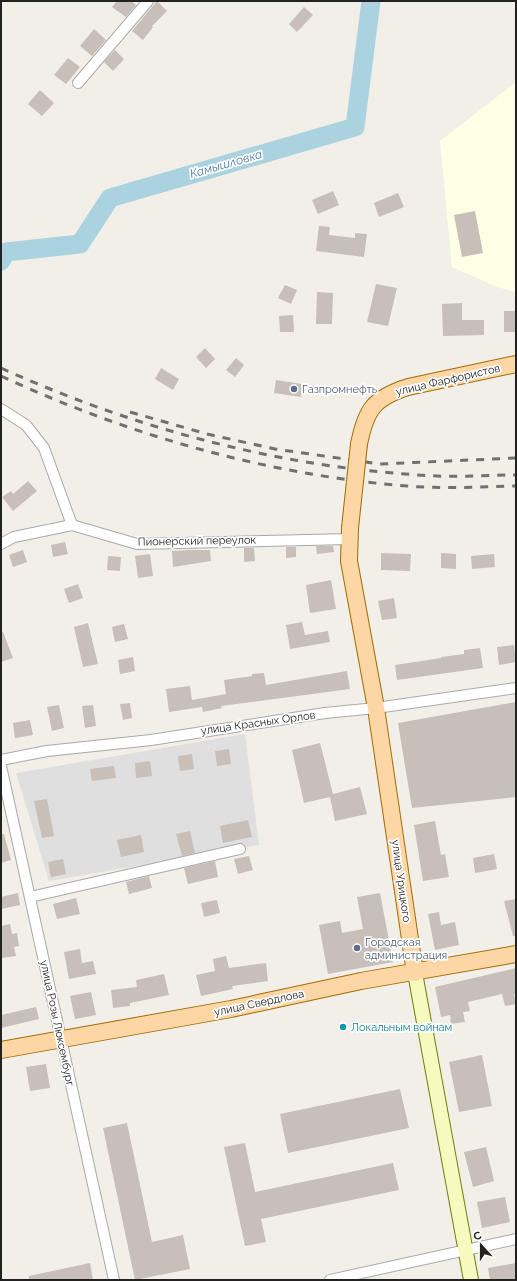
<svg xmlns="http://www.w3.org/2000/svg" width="517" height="1281" viewBox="0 0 517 1281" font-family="Raleway,sans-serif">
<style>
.residential{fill:#e0dfdf}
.education{fill:#ffffe5}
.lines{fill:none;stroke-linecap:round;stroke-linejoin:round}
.river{stroke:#aad3df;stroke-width:19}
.building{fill:#c7bfb8}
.minor-casing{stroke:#a9a9a9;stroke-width:12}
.secondary-casing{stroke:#707d05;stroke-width:16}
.primary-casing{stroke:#a06b00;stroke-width:18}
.minor{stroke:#fff;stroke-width:10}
.secondary{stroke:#f7fabf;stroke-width:14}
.primary{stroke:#fcd6a4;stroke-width:16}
.rail{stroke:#707070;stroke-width:3;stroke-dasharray:8 8;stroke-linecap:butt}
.primary-bridge-casing{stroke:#a06b00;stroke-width:18;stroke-linecap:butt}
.primary-bridge{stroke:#fcd6a4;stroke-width:16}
.service-dot{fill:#5c6f8a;stroke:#fff;stroke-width:1.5}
.culture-dot{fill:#0f9aa8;stroke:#fff;stroke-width:1.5}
.labels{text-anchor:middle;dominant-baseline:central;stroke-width:3.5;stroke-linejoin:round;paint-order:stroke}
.street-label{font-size:11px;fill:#222;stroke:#fff}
.service-label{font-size:11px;fill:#4e5e75;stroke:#fff;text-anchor:start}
.culture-label{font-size:11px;fill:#0d838f;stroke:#fff;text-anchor:start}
.water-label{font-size:12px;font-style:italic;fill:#4a7aab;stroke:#fff}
</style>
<rect width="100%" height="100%" fill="#f2efe9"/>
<!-- residential -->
<path class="residential" d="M245 734 259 845 49 881 16 773Z"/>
<!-- education -->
<path class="education" d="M516 82V292L497 287 452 267 440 141Z"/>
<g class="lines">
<!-- river -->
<path class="river" d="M1 261 6 252 80 244 110 198 355 127 371 1"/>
</g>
<!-- building -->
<path class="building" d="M117 1H131L136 5 126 17 112 7Z
M157 1 167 11 152 26 153 27 143 40 132 31Z
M304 7 313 15 297 32 289 24Z
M94 29 106 40 92 56 80 46Z
M115 50 124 59 113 71 104 62Z
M68 58 80 67 66 84 54 75Z
M40 90 54 103 42 116 28 104Z
M333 191 339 205 318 214 312 200Z
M398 193 404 207 379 217 374 203Z
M475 211 483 253 462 257 454 215Z
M319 226 330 227 329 235 355 238V233L367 234 364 257 316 251Z
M376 284 397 288 388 326 367 322Z
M285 285 297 290 291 304 278 298Z
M317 292 333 293 332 324H316Z
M462 303V320H484V335L443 336 442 304Z
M504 311H516V332H504Z
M293 315 294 332H280L279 316Z
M205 348 215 359 206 368 196 357Z
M236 358 244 365 235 377 226 370Z
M161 368 179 379 173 390 155 379Z
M276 380 302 384 301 397 274 393Z
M28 481 37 491 13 511 2 497 11 491 13 494Z
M65 542 68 554 53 557 51 545Z
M316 546H333L334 552 317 554Z
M286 547H296V557L286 558Z
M244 548H254L255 561 244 562Z
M23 550 27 562 13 567 9 555Z
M189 550H210L211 561 173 567 172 551Z
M381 553 411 554 410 571 381 570Z
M441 553 456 554V569L441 568Z
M150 554 153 576 138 578 135 556Z
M494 554 495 567 472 569 471 556Z
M108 556 121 557 120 571 107 570Z
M331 580 336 609 310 613 306 585Z
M78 584 83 598 69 603 64 589Z
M394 598 397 618 382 620 378 601Z
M302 622 305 635 328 631 330 642 290 649 286 625Z
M88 623 98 664 83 667 74 627Z
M124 624 128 639 115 642 112 627Z
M1 632H3L13 658 1 662Z
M514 645 516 662 499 665 497 647Z
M480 648 483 668 397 680 395 665 441 658V657L464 654V650Z
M133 657 135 671 120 674 118 660Z
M347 671 350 689 221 706 222 708 203 712 202 707 169 712 166 689 190 686 192 700 226 694 224 680 252 676V674L264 673 266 685Z
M516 702V797L412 808 398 723Z
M130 703 132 718 123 720 120 704Z
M59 705 64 728 52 731 47 707Z
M93 705 96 726 85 728 82 706Z
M30 720 33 735 15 738 13 723Z
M320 743 333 794 360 787 367 814 335 821 330 797 304 803 292 750Z
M229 749 231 764 217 766 215 751Z
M192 754 194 769 180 771 178 756Z
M150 761 152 776 136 778 135 763Z
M114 766 116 778 92 781 90 769Z
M47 799 54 836 42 838 34 801Z
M248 820 252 837 223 843 220 826Z
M435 821 441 855 445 854 449 877 423 881 414 825Z
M190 831 195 853 182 856 176 834Z
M1 834H4L11 860 1 863Z
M141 835 144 852 121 857 117 840Z
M494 854 497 869 475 873 473 858Z
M249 856 253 870 238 874 234 859Z
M63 859 66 874 51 877 48 862Z
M215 861 218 877 188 884 184 868Z
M149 876 152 888 129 894 126 882Z
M18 893 20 905 1 909V897Z
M380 893 393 962 328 974 319 925 340 921 342 933 363 929 357 897Z
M76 898 80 914 57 919 53 904Z
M516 899V936H513L504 901Z
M217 900 220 913 204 917 201 903Z
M439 912 441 925 455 922 459 945 435 950 428 914Z
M10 924 12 934 17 933 19 946 14 947 16 956 2 958 1 926Z
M80 949 82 963 93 961 96 974 69 979 64 952Z
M226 956 229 968 266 963 268 981 232 986 233 989 201 996 196 975 215 971 213 959Z
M516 968V994H514L516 1004 505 1006 502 994 468 1002 470 1011 463 1012 465 1022 451 1024 450 1015 441 1017 435 987Z
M164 974 169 995 130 1003V1006L113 1008 111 990 137 987 136 980Z
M91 992 96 1015 75 1019 70 996Z
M36 1007 39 1019 1 1028V1015Z
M482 1055 492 1106 459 1112 449 1062Z
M46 1064 50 1088 30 1091 26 1067Z
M400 1089 409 1128 288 1153 280 1114Z
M127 1123 152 1242 183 1235 190 1269 135 1280 103 1128Z
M245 1143 255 1192 393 1163 399 1190 261 1219 266 1242 245 1246 224 1147Z
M486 1147 494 1181 473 1187 464 1152Z
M505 1197 510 1222 482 1228 477 1202Z
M90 1263 93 1280H29V1276Z
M516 1263V1280H490L488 1268Z"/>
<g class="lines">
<!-- minor casing -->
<g class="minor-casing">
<path id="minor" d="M78 83 148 1
M1 409 26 425 44 448 72 525
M1 544 14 537 72 525 137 544 350 539
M1 760 47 751 151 740 325 713 376 708 516 688
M1 766 114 1280
M30 897 240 849
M330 1280 516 1239"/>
</g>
<!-- secondary casing -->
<g class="secondary-casing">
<path id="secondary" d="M415 973 471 1280"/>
</g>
<!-- primary casing -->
<g class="primary-casing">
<path id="primary" d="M359 444C366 409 374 398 408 387L516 364
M350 528 349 561 376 708 415 973
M1 1050 231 1009 361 981 516 954"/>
</g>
<!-- minor -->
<use href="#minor" class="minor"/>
<!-- secondary -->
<use href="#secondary" class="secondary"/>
<!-- primary -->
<use href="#primary" class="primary"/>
<!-- rail -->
<path class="rail" d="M1 368C138 430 286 469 437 476 463 477 490 475 516 475
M1 376C128 435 267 475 407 486 443 489 480 487 516 486
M130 412 207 434 275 449 380 464 516 458"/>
<!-- primary-bridge casing -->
<g class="primary-bridge-casing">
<path id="primary-bridge" d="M350 528 359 444"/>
</g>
<!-- primary-bridge -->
<use href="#primary-bridge" class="primary-bridge"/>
</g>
<!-- markers -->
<g class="service-dot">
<circle cx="294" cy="389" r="4"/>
<circle cx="357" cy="948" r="4"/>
</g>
<circle class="culture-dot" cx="343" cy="1027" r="4"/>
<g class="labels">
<!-- street labels -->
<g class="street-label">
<text transform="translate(448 380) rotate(-13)">улица Фарфористов</text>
<text transform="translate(197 541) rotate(-1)">Пионерский переулок</text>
<text transform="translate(258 723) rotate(-8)">улица Красных Орлов</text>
<text transform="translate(401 881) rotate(82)">улица Урицкого</text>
<text transform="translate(259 1003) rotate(-12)">улица Свердлова</text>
<text transform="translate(57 1023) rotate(78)">улица Розы Люксембург</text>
</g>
<!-- service labels -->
<g class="service-label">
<text x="302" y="389">Газпромнефть</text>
<text x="365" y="942">Городская<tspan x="365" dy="13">администрация</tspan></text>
</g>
<!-- culture labels -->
<g class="culture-label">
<text x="351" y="1027">Локальным войнам</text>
</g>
<!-- water labels -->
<g class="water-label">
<text transform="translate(226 164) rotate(-16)">Камышловка</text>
</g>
</g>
<!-- border -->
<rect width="517" height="1281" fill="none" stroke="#222222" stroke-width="4"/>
<!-- north arrow -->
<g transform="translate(481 1245) rotate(339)" stroke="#ffffff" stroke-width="3" paint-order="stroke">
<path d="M0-3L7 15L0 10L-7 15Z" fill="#222222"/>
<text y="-6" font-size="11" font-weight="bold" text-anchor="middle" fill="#222222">С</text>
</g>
</svg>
